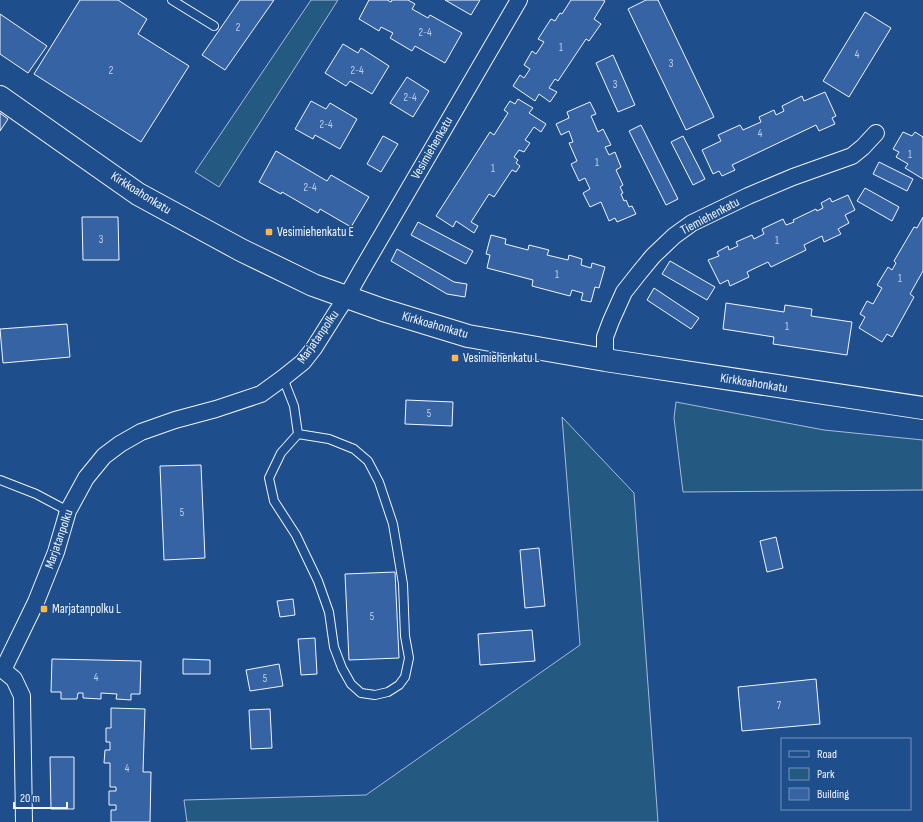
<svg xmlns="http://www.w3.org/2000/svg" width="923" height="822" viewBox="0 0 923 822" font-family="'Sofia Sans Condensed',sans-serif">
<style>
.green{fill:#245a82;stroke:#a8bbd7}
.building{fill:#3563a3;stroke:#f2f6ff}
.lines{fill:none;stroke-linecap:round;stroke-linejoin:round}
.lane-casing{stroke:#f2f6ff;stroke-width:10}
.street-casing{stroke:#f2f6ff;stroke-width:18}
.secondary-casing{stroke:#f2f6ff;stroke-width:24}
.lane{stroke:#1f4e8c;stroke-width:8}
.street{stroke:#1f4e8c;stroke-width:16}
.secondary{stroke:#1f4e8c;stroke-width:22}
.poi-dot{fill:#ffb74d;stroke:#1f4e8c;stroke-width:1.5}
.labels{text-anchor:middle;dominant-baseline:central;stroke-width:3;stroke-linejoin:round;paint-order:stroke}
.number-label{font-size:11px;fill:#c3d1e8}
.street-label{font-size:13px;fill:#f2f6ff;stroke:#1f4e8c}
.poi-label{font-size:13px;fill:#f2f6ff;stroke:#1f4e8c;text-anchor:start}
</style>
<rect width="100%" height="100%" fill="#1f4e8c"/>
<!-- green -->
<path class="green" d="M311 0H338L219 187 195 172Z
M676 402 824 430 923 440V490L683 492 674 418Z
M562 417 634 493 658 822H187L184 800 366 795 580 645Z"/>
<!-- building -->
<path class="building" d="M80 0H118L147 19 138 34 189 66 141 142 34 74Z
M240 0H274L225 70 202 55Z
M369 0H387L391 2 392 0H408L415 4 412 9 428 18 430 15 462 33 445 63 415 46 412 51 390 38 393 33 381 27 379 31 359 19Z
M445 0H480L471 15Z
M571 0H603L605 1 594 19 601 24 589 41 586 39 558 81 555 79 549 88 557 92 550 102 539 94 535 101 513 86 520 75 524 78 530 69 524 65 532 51 536 54 544 42 538 39 551 19 555 21 560 13 562 14Z
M646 0H658L714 117 686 130 628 9Z
M865 12 891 28 849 97 823 81Z
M0 14 47 46 28 73 0 54Z
M343 44 358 53 361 48 389 66 372 94 350 81 346 86 325 73Z
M613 55 635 105 618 112 596 63Z
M407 77 429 91 413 117 390 103Z
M825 92 836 116 832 118 835 124 819 131 816 125 732 165 735 170 722 176 719 171 713 174 702 150 721 141 718 135 740 125 743 130 761 122 759 117 774 110 776 115 784 111 782 106 802 96 804 101Z
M518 99 533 108 529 113 546 124 541 132 534 127 525 140 530 143 524 152 519 150 514 157 518 160 516 163 520 166 516 172 512 170 494 197 489 194 471 222 478 226 474 233 456 221 453 227 436 216 490 132 494 135 508 113 504 110 510 101 515 104Z
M311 101 326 109 330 103 357 119 340 149 315 135 313 139 295 129Z
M590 102 596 114 591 116 598 132 603 129 611 145 605 147 609 155 615 152 621 167 616 170 623 185 620 187 623 193 621 194 624 201 626 200 629 207 632 206 636 214 617 222 615 218 609 221 601 202 590 207 583 193 590 189 585 178 579 181 571 164 577 161 569 143 573 142 569 131 561 135 556 124 569 118 567 112Z
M0 113 8 119 0 131Z
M641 125 678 199 666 205 629 131Z
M903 132 912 136 915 132 923 137V179L905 168 908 164 896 157 899 152 893 149Z
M383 136 398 144 381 172 367 164Z
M683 136 705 179 693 185 671 142Z
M276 151 327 181 331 175 369 197 351 227 320 209 318 213 282 192 281 194 259 182Z
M879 162 913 179 907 191 873 174Z
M865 188 899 207 892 221 857 201Z
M848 195 855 210 845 215 849 223 838 229 841 234 824 242 822 236 804 245 806 250 771 267 768 262 747 272 749 277 730 286 728 280 720 284 708 260 719 256 717 252 728 246 729 250 738 246 736 242 752 235 754 239 764 234 762 229 783 219 786 225 794 222 793 220 816 209 817 211 823 208 821 203 830 198 832 202Z
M82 217H118L119 260H83Z
M923 217V271L910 294 914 297 892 337 887 334 882 342 859 328 865 317 860 314 867 301 873 304 882 288 877 285 888 267 892 270 896 263 894 261 914 227 917 228Z
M418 222 473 251 466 264 411 235Z
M491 235 506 239 505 244 528 250 529 245 549 250 547 255 568 260 569 255 582 259 581 265 591 268 592 263 605 267 599 288 595 287 591 302 581 300 583 293 572 290 570 296 532 286 533 280 487 268 490 255 486 254Z
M397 249 454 282 467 284 465 297 447 294 391 261Z
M670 261 715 287 707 300 662 274Z
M654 288 699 318 691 329 647 300Z
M726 303 784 312 785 305 812 309 811 316 852 322 847 355 773 344 774 337 723 329Z
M67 324 70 357 3 363 0 329Z
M406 400 453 402 452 426 405 424Z
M201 465 205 558 164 560 160 466Z
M776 537 783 568 767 572 760 541Z
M539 548 545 606 525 608 520 550Z
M395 572 399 658 349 660 345 574Z
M293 599 295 615 280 617 277 601Z
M532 630 535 661 480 665 478 634Z
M315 638 317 674 301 675 298 639Z
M52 659 141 661 140 694H131V700L116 699 117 694 101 693V699L83 698V693H78L77 699H61V692H51Z
M183 659 210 660V674H183Z
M279 664 283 686 250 691 246 670Z
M816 679 820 724 742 731 738 687Z
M111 708 145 709 143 772H151L150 822H111V810H116V805H109V791H116V787H110V763H104L105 750H110V742H106V728H111Z
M270 709 272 748 251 749 249 710Z
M50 757H74V809H51Z"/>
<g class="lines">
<!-- lane casing -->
<g class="lane-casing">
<path id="lane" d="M172 0 214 26
M283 378 294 406 298 434 329 439 354 449 368 461 379 482 393 524 403 584 405 636 409 658 405 677 399 685 388 692 375 695 361 693 351 684 342 668 334 647 329 612 318 581 296 535 274 501 269 478 281 453 298 434
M0 480 36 494 68 511"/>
</g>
<!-- street casing -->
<g class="street-casing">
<path id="street" d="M605 360V337L611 321 624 292 639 273 653 256 674 236 692 223 748 196 793 177 852 156 863 147 876 133
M24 822 22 696 14 679 3 670 36 602 56 552 68 511 86 478 104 456 120 444 141 432 175 420 216 409 261 394 283 378 303 362 314 348 336 313 347 296 360 273 519 0"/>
</g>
<!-- secondary casing -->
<g class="secondary-casing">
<path id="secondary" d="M0 97 138 194 241 250 313 285 383 310 468 336 605 360 923 408"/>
</g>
<!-- lane -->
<use href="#lane" class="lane"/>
<!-- street -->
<use href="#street" class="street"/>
<!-- secondary -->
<use href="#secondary" class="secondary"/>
</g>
<!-- markers -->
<g class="poi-dot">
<rect x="265" y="228" width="8" height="8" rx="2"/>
<rect x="451" y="354" width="8" height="8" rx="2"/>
<rect x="40" y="605" width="8" height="8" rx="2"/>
</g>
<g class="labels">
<!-- number labels -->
<g class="number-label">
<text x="238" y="27">2</text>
<text x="425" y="32">2-4</text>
<text x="561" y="47">1</text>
<text x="857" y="54">4</text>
<text x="671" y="63">3</text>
<text x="111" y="70">2</text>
<text x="357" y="70">2-4</text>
<text x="615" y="84">3</text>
<text x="410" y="97">2-4</text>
<text x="326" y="124">2-4</text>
<text x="760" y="133">4</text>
<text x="910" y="154">1</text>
<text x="597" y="162">1</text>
<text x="493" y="168">1</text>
<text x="310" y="187">2-4</text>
<text x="101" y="239">3</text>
<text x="777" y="240">1</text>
<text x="557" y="274">1</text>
<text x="900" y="278">1</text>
<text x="787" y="326">1</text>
<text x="429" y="413">5</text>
<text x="182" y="512">5</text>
<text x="372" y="616">5</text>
<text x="96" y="677">4</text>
<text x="265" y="678">5</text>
<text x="779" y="705">7</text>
<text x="127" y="768">4</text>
</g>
<!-- street labels -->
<g class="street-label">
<text transform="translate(432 148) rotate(-60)">Vesimiehenkatu</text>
<text transform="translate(141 193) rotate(32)">Kirkkoahonkatu</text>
<text transform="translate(710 216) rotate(-28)">Tiemiehenkatu</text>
<text transform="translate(435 325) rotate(16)">Kirkkoahonkatu</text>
<text transform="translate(318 337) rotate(-55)">Marjatanpolku</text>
<text transform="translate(754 383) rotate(9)">Kirkkoahonkatu</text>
<text transform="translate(59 539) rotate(-71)">Marjatanpolku</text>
</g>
<!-- poi labels -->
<g class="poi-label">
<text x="277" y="232">Vesimiehenkatu E</text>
<text x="463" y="358">Vesimiehenkatu L</text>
<text x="52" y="609">Marjatanpolku L</text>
</g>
</g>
<!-- legend -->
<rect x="781" y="738" width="130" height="72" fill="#1f4e8c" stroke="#7391ba"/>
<rect x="789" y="751" width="20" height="6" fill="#1f4e8c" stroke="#7391ba"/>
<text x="817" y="758" font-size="12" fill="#f2f6ff">Road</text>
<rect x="789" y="768" width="20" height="12" fill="#245a82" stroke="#7391ba"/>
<text x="817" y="778" font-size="12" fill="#f2f6ff">Park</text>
<rect x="789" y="788" width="20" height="12" fill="#3563a3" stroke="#7391ba"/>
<text x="817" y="798" font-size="12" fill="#f2f6ff">Building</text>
<!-- scale -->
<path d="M14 802v6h53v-6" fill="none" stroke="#f2f6ff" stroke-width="2"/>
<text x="20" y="802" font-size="12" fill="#f2f6ff" stroke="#1f4e8c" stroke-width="3" paint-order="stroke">20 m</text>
</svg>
